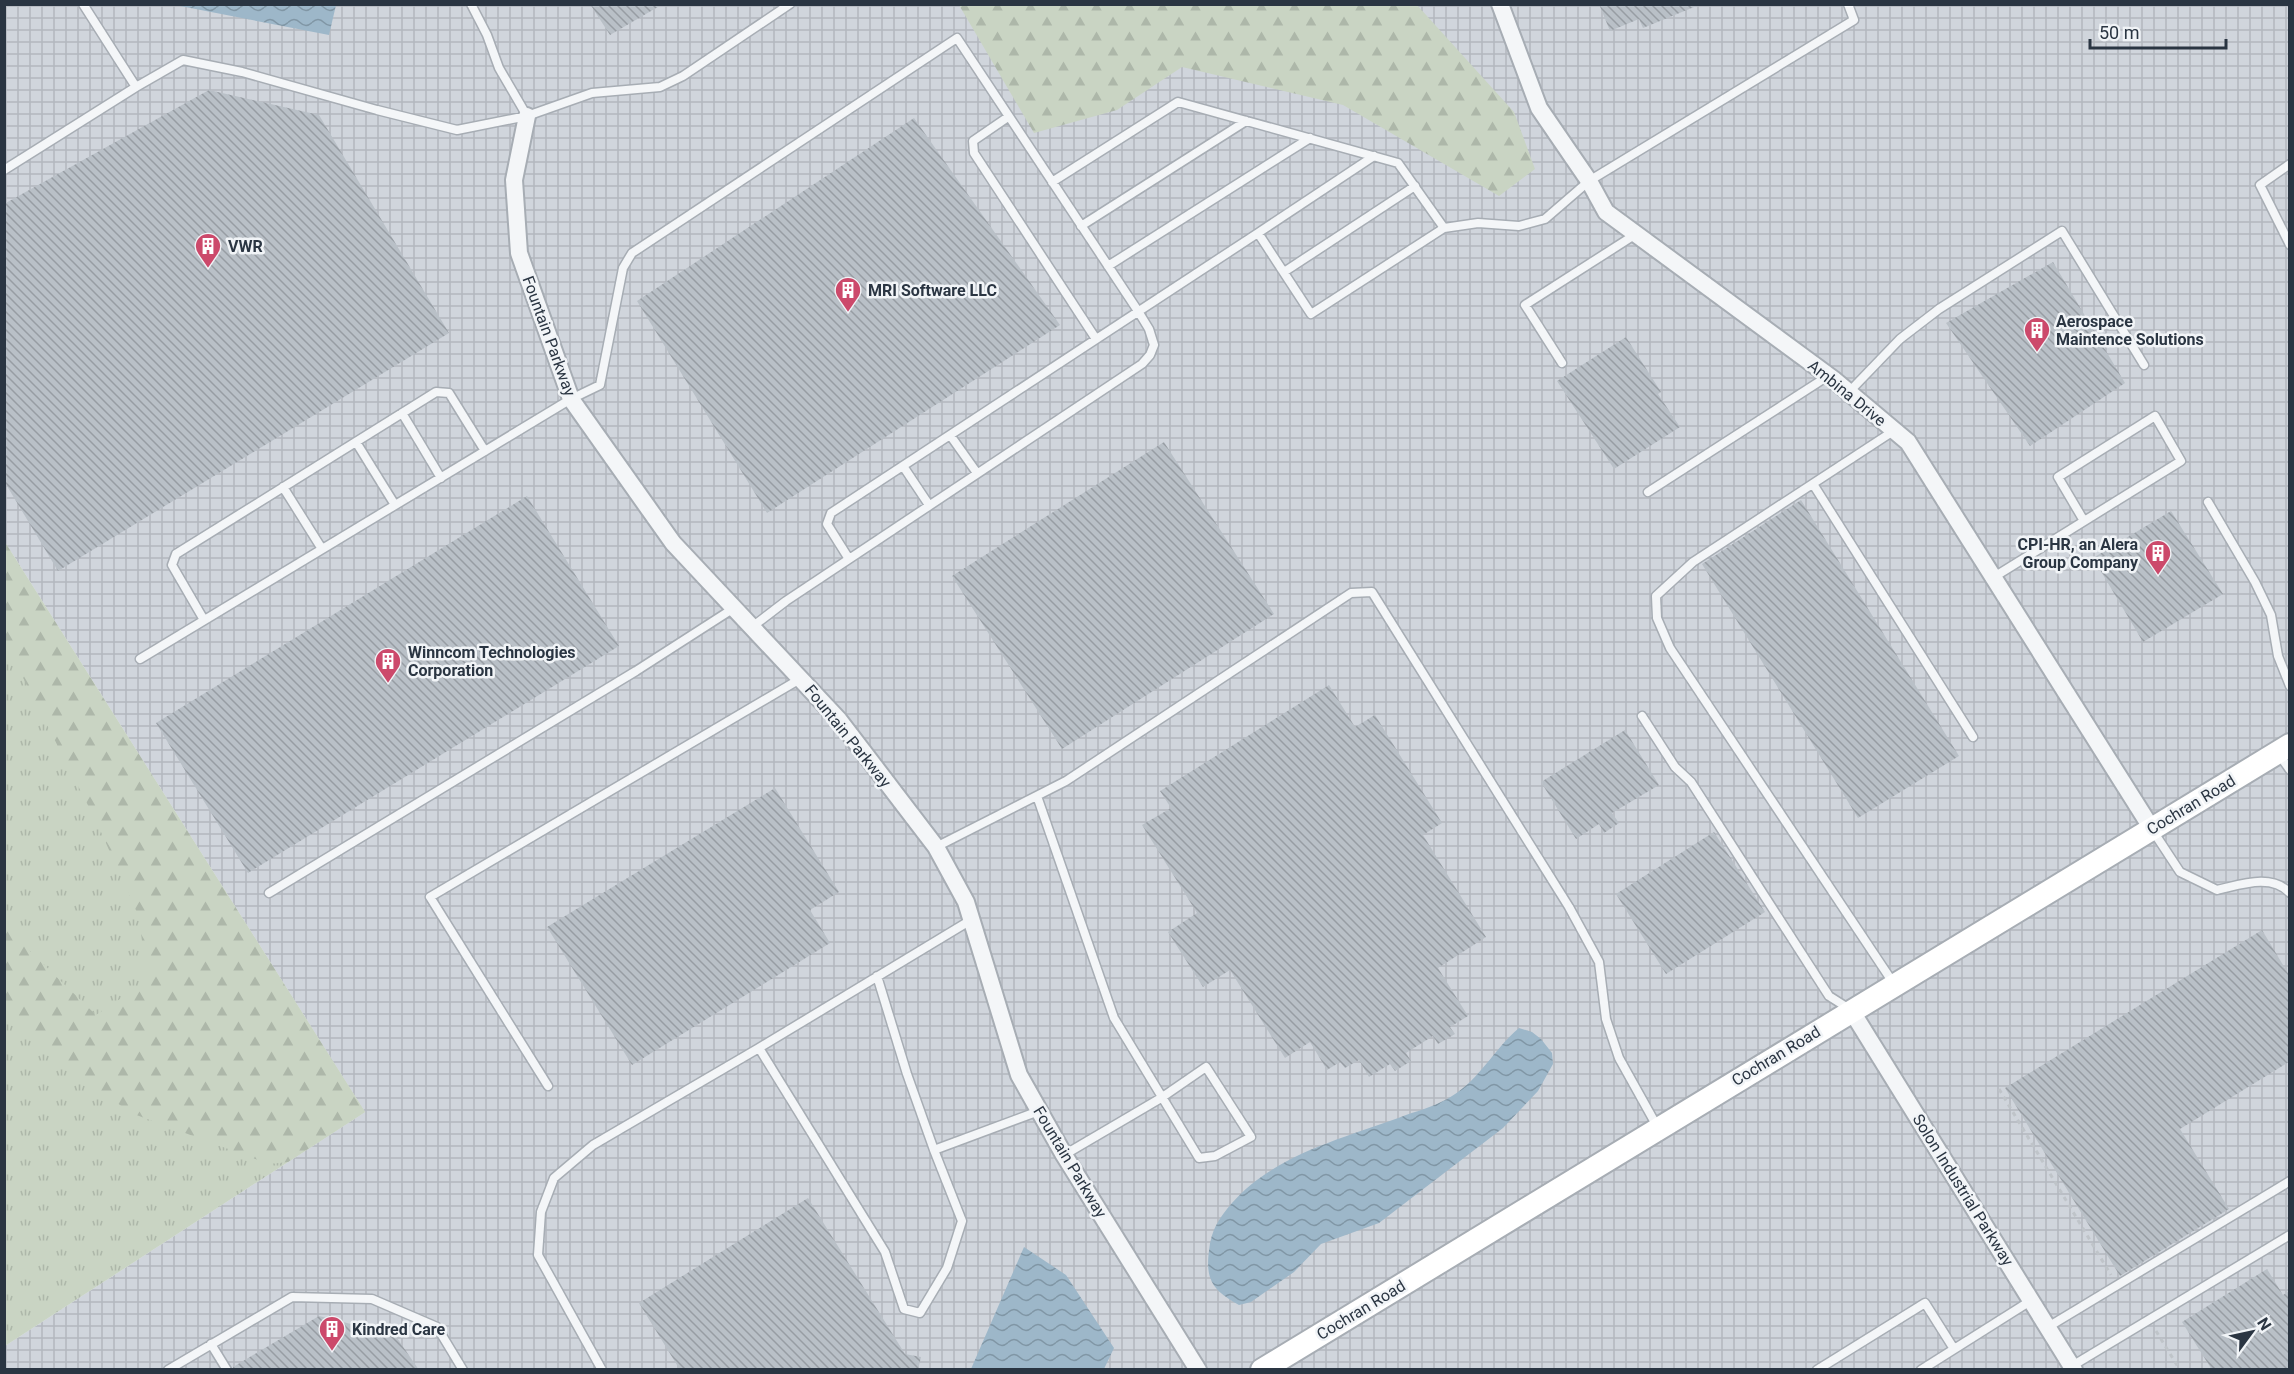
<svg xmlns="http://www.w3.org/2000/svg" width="2294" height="1374" viewBox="0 0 2294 1374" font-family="Roboto,sans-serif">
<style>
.industrial{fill:url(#industrial-grid)}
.grass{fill:url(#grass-tufts)}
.forest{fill:url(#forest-firs)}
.water{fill:url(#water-waves)}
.building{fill:url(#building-back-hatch)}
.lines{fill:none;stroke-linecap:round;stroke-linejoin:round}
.lane-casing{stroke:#a7adb4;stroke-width:11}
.street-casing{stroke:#a7adb4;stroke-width:20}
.secondary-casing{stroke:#a7adb4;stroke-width:26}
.path{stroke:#bfc4c9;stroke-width:3;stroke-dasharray:4.5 4.5;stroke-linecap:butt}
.lane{stroke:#f4f6f8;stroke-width:8}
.street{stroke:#f4f6f8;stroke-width:16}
.secondary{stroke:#fff;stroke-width:22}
.labels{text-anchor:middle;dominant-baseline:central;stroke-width:5;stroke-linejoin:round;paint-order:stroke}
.poi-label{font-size:16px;font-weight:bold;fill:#2a3542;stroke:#f1f4f7;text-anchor:start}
.street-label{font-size:16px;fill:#2a3542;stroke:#f1f4f7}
</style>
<defs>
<pattern id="industrial-grid" width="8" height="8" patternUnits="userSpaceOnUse" patternTransform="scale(1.5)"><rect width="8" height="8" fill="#d0d5dc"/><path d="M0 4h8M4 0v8" fill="none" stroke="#b3b7be"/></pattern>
<pattern id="grass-tufts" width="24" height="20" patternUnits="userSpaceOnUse" patternTransform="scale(1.5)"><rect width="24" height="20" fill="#c9d4c3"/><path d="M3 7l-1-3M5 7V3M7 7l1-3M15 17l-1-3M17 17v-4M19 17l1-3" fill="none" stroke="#adb7a9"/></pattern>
<pattern id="forest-firs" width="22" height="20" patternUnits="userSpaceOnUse" patternTransform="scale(1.5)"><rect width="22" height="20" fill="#c9d4c3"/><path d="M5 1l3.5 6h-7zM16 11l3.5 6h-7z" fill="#adb7a9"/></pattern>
<pattern id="water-waves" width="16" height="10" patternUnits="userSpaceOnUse" patternTransform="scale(1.5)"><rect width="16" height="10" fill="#9db7c9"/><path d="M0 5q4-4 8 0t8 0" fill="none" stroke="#8096a5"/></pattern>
<pattern id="building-back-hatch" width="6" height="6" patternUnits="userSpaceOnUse" patternTransform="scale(1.5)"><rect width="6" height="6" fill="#b9c0c7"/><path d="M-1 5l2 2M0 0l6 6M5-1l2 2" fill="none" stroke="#979da3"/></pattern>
</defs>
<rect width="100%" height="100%" fill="#e2e6ea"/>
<!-- industrial -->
<path class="industrial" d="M5 5H2289V1369H5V1346L365 1112 5 542Z"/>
<!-- grass -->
<path class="grass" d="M4 542 365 1112 5 1346H4Z"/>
<!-- forest -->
<path class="forest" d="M959 5H1417L1514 112 1535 169 1499 196 1343 105 1182 67 1117 110 1034 133Z
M5 542 365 1112 288 1162 269 1164 131 1113 29 1039 5 1016V927L96 1015 147 981 139 917 97 823 13 658 5 650Z"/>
<!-- water -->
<path class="water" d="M175 5H336L329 35Z
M1519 1028 1532 1032 1541 1039 1552 1053 1553 1064 1538 1091 1503 1128 1379 1223 1321 1244 1294 1272 1251 1302 1239 1305C1214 1291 1205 1281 1209 1251 1211 1230 1219 1218 1232 1203 1276 1153 1346 1138 1406 1115 1421 1110 1438 1105 1452 1096 1480 1079 1494 1049 1519 1028Z
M1024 1247 1066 1275 1114 1348 1104 1369H971Z"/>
<!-- building -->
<path class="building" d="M590 4H663L610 35Z
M1599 4H1699V5L1643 28 1639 19 1610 31Z
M209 90 319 115 449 333 58 571 4 481V204Z
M914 118 1060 325 767 513 637 301Z
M2053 262 2125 383 2030 446 1946 323Z
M1626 337 1661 392 1658 394 1680 427 1614 469 1557 381Z
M1164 442 1274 614 1062 749 952 576Z
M527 496 619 646 248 873 156 723Z
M1801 500 1959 756 1858 818 1702 564Z
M2171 511 2223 594 2143 642 2093 558Z
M1329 685 1355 727 1375 715 1442 823 1423 835 1486 937 1438 968 1468 1016 1450 1027 1455 1034 1438 1044 1433 1036 1406 1053 1411 1061 1395 1071 1390 1064 1369 1077 1359 1060 1345 1068 1340 1062 1327 1070 1310 1042 1285 1058 1230 970 1203 987 1168 932 1197 913 1142 825 1171 808 1160 791Z
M1625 730 1659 785 1612 813 1619 823 1604 833 1599 824 1576 839 1541 782Z
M775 788 839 892 810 910 830 943 632 1065 547 927Z
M1714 832 1765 912 1666 974 1616 894Z
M2262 930 2289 975V1062L2180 1129 2229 1209 2120 1276 2005 1088Z
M808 1198 905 1354 921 1357 918 1370H680L639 1303Z
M2267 1269 2283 1295 2289 1291V1370H2212L2182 1322Z
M319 1316 395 1335 419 1370H233V1367Z"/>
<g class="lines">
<!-- lane casing -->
<g class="lane-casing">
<path id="lane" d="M83 4 136 87
M471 4 487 35 499 68 527 116
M1008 117 973 141 974 153 1096 339
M2290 164 2260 185 2290 245
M4 170 136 87 183 60 242 72 377 110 457 130 527 116 592 93 660 87 683 76 790 4
M1052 182 1178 102 1398 163 1444 228 1478 223 1519 226 1545 219 1589 181 1854 20 1848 4
M1081 226 1246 121
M1258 233 1374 156
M1108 266 1310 138
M1284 272 1415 186
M1562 363 1525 305 1636 234
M1849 392 1900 339 1939 309 2062 231 2144 365
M402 413 441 478
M950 435 977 473
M356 442 395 505
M903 466 929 505
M1813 484 1973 737
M283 487 322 549
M1648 492 1828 376
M2208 502 2255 582 2271 615 2278 656 2290 686
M849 559 827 524 831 513 1258 233 1311 314 1444 228
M1994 577 2181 461 2155 416 2058 477 2084 521
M204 620 172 565 176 554 436 392 449 393 485 451
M140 659 571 399 600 385 623 268 632 253 957 38 1138 311 1149 329 1154 345 1150 355 1142 364 786 601 752 627
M1642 716 1675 767 1691 782 1829 996 1851 1010
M2278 753 2290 770
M1037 796 1114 1018 1199 1158 1215 1156 1251 1137 1206 1067 1161 1098 1064 1155
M2153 831 2180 872 2217 890C2240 885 2271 873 2290 893
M936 847 1066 781 1351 593 1372 592 1569 907 1599 962 1606 1019 1619 1058 1658 1128
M269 893 636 671 734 608
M971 920 759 1048 885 1252 904 1309 920 1313 947 1268 962 1221 934 1150 1039 1111
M877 976 907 1074 934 1150
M1894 984 1670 648 1657 618 1656 596 1693 562 1895 430
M548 1086 430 897 800 679
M2048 1327 2290 1181
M211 1344 227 1370
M2072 1366 2290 1235
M168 1370 292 1297 372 1299 437 1327 463 1370
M602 1370 538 1255 541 1212 554 1178 593 1145 759 1048
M1817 1370 1925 1303 1954 1349
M1921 1370 2032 1300"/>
</g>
<!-- street casing -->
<g class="street-casing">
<path id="street" d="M1500 4 1539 108 1589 181 1606 212 1833 379 1908 442 2152 829
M527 116 514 180 519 253 571 399 673 543 839 720 936 847 966 902 1019 1075 1064 1155 1198 1370
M1851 1010 2074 1370"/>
</g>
<!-- secondary casing -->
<g class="secondary-casing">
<path id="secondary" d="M1262 1370 2290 745"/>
</g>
<!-- path -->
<path class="path" d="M1999 1089 2111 1275
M2156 1331 2180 1370"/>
<!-- lane -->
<use href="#lane" class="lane"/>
<!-- street -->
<use href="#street" class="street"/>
<!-- secondary -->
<use href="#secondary" class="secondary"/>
</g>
<!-- icons -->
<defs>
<g id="building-pin" transform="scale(1.35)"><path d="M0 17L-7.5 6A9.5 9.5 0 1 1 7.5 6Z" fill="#cc496b" stroke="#f1f4f7"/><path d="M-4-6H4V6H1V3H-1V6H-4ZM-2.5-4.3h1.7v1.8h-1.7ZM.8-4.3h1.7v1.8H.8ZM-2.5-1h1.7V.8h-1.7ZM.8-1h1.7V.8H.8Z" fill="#fff"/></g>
</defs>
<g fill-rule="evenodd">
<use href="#building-pin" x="208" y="246"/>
<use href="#building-pin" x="848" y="290"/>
<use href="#building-pin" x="2037" y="330"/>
<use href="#building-pin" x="2158" y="553"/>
<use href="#building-pin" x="388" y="661"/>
<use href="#building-pin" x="332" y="1329"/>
</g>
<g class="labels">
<!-- poi labels -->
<g class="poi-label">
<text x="228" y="246">VWR</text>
<text x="868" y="290">MRI Software LLC</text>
<text x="2056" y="321">Aerospace<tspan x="2056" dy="18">Maintence Solutions</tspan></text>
<text x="2138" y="544" text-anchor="end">CPI-HR, an Alera<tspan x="2138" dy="18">Group Company</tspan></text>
<text x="408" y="652">Winncom Technologies<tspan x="408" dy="18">Corporation</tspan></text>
<text x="352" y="1329">Kindred Care</text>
</g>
<!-- street labels -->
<g class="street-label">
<text transform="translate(549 336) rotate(70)">Fountain Parkway</text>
<text transform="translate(1847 393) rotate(39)">Ambina Drive</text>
<text transform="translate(848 736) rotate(51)">Fountain Parkway</text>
<text transform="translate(2191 805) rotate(-31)">Cochran Road</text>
<text transform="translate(1776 1056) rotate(-31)">Cochran Road</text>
<text transform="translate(1070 1162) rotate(59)">Fountain Parkway</text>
<text transform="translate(1963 1190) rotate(58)">Solon Industrial Parkway</text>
<text transform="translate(1361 1310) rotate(-31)">Cochran Road</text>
</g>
</g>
<!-- border -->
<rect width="2294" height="1374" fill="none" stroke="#2a3542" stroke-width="12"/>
<!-- north arrow -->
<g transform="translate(2252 1332) rotate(57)" stroke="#f1f4f7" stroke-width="4.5" paint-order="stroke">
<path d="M0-4.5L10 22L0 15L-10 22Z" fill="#2a3542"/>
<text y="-9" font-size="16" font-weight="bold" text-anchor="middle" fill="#2a3542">N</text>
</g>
<!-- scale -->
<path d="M2090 39v9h136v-9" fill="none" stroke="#2a3542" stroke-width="3"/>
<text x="2099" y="39" font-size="18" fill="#2a3542" stroke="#f1f4f7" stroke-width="4.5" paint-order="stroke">50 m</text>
</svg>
